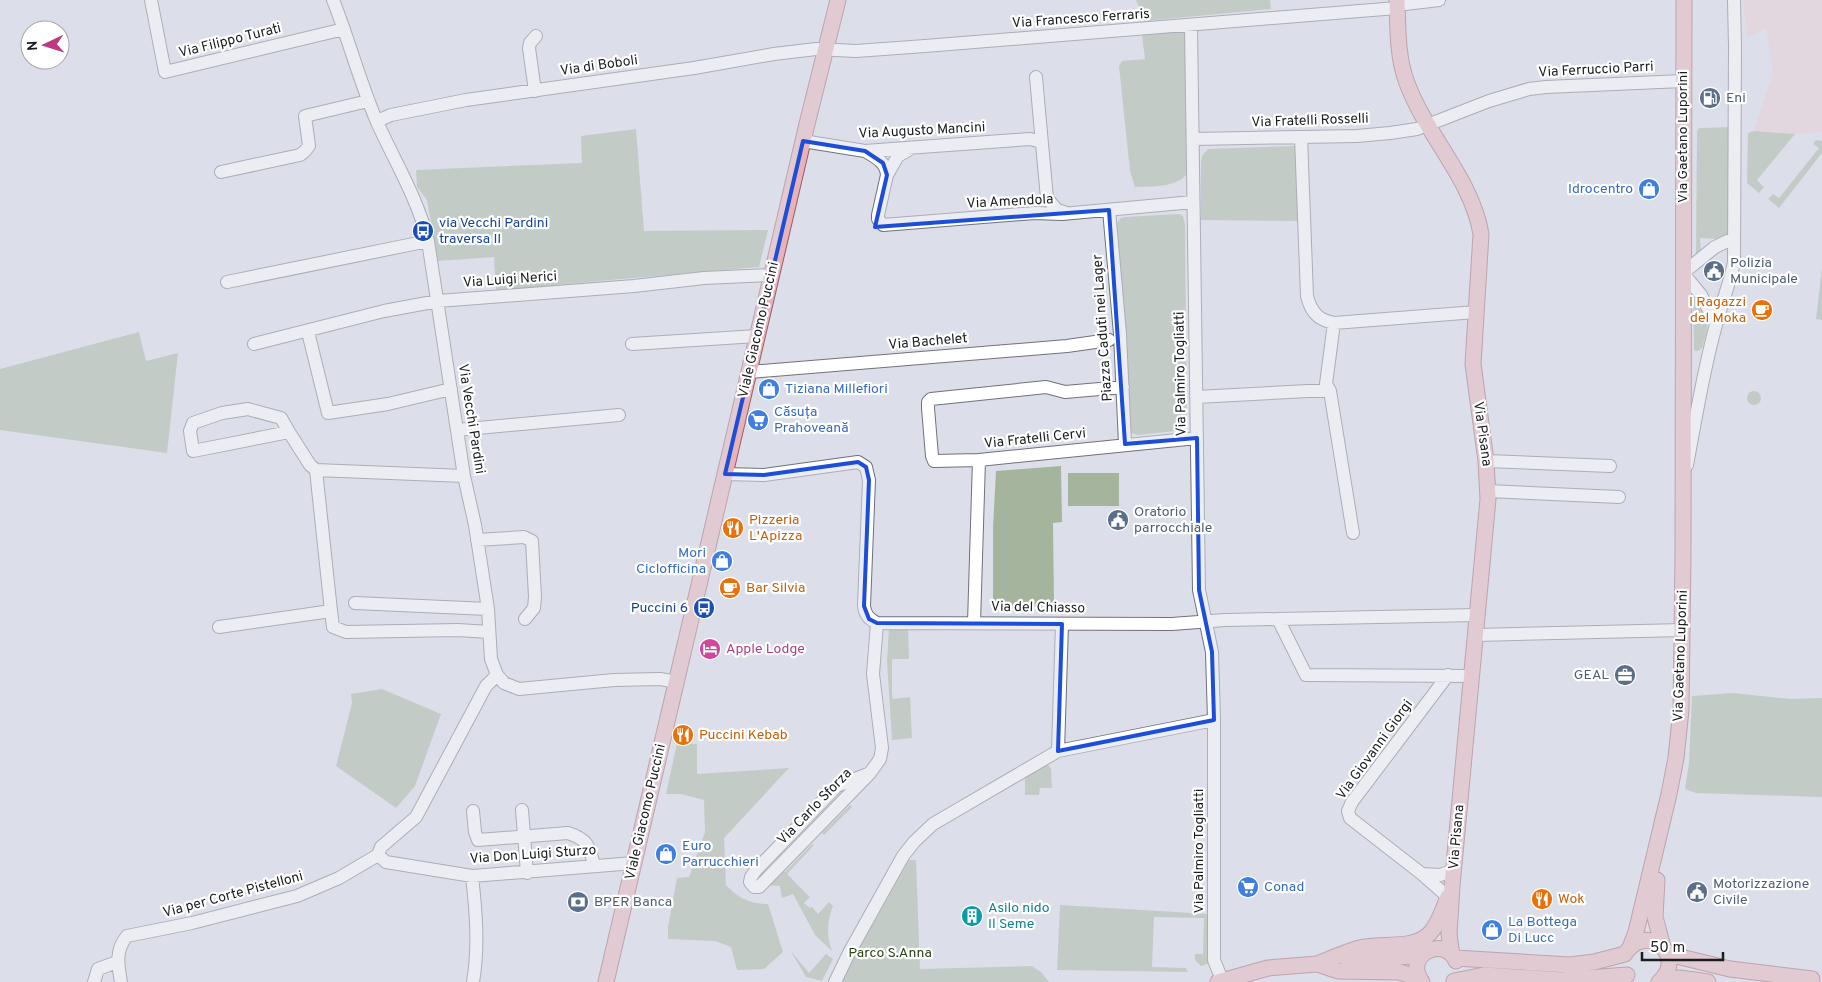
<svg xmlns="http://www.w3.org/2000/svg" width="1822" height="982" viewBox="0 0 1822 982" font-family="Overpass,sans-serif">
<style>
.industrial{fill:#e8ced1}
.green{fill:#a5b49c}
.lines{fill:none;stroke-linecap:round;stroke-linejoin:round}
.minor-casing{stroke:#6f727b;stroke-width:14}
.major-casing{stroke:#965d66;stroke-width:17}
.minor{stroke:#fff;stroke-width:12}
.major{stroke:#e8b2b9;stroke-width:15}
.marked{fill:none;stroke:#1d4ed8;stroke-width:4;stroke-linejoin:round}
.labels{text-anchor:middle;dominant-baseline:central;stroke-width:4.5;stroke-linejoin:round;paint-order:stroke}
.street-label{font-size:14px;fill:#1c1d21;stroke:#fff}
.service-label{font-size:14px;fill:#4e5e75;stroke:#fff;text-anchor:start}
.shop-label{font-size:14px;fill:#366cbe;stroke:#fff;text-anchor:start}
.transit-label{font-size:14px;fill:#164399;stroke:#fff;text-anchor:start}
.food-label{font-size:14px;fill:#c56008;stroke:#fff;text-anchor:start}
.hotel-label{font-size:14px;fill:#b23c85;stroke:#fff;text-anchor:start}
.culture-label{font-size:14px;fill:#0d838f;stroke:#fff;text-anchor:start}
.park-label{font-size:14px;fill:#2b4519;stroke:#fff}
</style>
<rect width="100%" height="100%" fill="#dcdfe9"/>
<!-- industrial -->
<path class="industrial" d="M1743 0H1822V132L1795 134 1754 131 1773 74 1766 28 1747 38Z"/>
<!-- green -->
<path class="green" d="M1136 0H1270L1271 9 1145 21Z
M1182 31 1186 35V175C1174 188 1153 186 1135 187L1130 171 1119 66 1122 61 1145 59 1142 35Z
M1733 127 1732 233 1718 239 1700 238 1701 252 1696 254 1697 131 1699 128Z
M636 129 644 231 768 230 759 267 496 290 494 257 438 261 427 200 417 187 416 170 582 163 581 136Z
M1754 131 1795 134 1757 180 1764 187 1759 193 1747 183 1748 133Z
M1816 140 1822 141V153L1779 208 1768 199 1773 194 1779 198 1819 148 1813 144Z
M1295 146 1299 221 1201 220V163L1202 156 1208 149Z
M1179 214 1183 216 1185 225 1187 428 1184 430 1138 435 1131 433 1129 429 1116 224 1121 218 1125 217Z
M1822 268V320L1816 319Z
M1695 298H1698C1707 316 1711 321 1704 341 1703 346 1703 348 1698 351L1694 350 1693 300Z
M139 332 146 361 178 353 167 453 0 430V369Z
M1747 398a7 7 0 1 1 14 0a7 7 0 1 1-14 0Z
M1061 466 1062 522 1053 523 1054 606 993 607V528L996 471Z
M1068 473H1119V506H1068Z
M889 628H908L909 659H892V694L893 699 910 697 912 738 892 740 887 661Z
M382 689 441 714 415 786 396 808 336 766 352 703 351 694Z
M1733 693 1790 699 1822 698V797L1696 793 1685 789 1689 763 1692 696Z
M677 743 697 744V774L789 768 724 838 726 885C738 898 750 904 768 904L783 952 764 969 737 970 731 947 715 941 668 939V927L677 878 689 877 705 832 704 800 681 794H666Z
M1047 763 1051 769 1052 788H1040L1039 795H1025V774Z
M850 805 852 807 824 835 822 833Z
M812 844 814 845 787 874 810 897 804 903 810 908 812 907 818 914 829 902 833 906C827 922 826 935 832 951L815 935 793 894 782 898 780 886 764 885 780 867 785 872Z
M909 860H916L920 969 1032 966 1041 972 1049 982H840Z
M1060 905 1208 914 1210 963 1201 966 1195 960V954H1203L1204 918 1154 917 1152 967 1186 968 1188 972 1057 970Z
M790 950 809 973 826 954 833 959 822 981 806 977Z"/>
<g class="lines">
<!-- minor casing -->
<g class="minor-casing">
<path id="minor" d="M151 0 165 72 344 29
M333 0C349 40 360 83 377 122 395 162 418 199 428 241L464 476 475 525 488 609 491 659 497 675 504 683 519 689 614 680 660 679 677 682
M1397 5 1439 0
M1191 26 1199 590 1212 652 1214 720V960L1222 980
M1036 77 1042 144
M535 91 529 48 530 43 536 36
M377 121 391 115 466 100 694 68 774 54 816 49 856 51 925 46 1397 8
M1301 137 1307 296C1311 312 1318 320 1334 323L1476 312
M1193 139 1357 136 1390 133 1417 129 1489 101 1529 89 1546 87 1683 81
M803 141 865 151 1030 139 1038 141 1042 144 1047 198 1057 210 1064 212
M865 151C875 157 886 162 887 175L878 215V219L883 225 1035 213 1062 214 1193 202
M221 172 300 155 305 151 309 146 305 116 368 101
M887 175 898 156 910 149
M1109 210 1120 334 1125 444
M227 282 428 241
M1334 323 1326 384 1330 391 1353 533
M1716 324 1701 295 1683 273 1715 247 1734 238
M308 332 328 413 388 404 451 389
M254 344 384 311 438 301 634 286 704 278 772 275
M632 344 757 336
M749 372 1067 346 1109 340
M1196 397 1308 391H1330
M457 430 619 415
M289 432 281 418 248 409 222 413 193 423 190 431 193 451 289 432 310 465 316 470 464 476
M979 460 934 461 932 456 928 408V402L931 399 1046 387 1065 392 1123 387
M1486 461 1610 466
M1687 465C1696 418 1703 371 1716 325 1721 304 1730 284 1734 262L1735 46 1734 0
M725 474 764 475 858 462 866 467 869 480 864 606C865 615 869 619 877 623L1172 624 1225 620 1278 619 1306 675 1471 676
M1488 491 1619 497
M477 540 524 537 532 541 535 597 534 608 525 619
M355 603 488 609
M331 611 333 627 346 632 458 630 489 632
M1278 619 1478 615
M974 623 979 460 1197 438
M219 627 331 611 316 470
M1476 635 1683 630
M1448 675 1352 802 1348 811 1350 818 1422 874 1448 897
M1058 751 1214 720
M870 773 837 786 756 870 751 877 750 882 754 887H759L870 773 880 759 882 748 873 674 877 623
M522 810 527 873
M473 811 475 832 478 840 568 833C587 839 590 846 594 866
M378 855 386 862 472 876 634 863
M1422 874 1440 875 1454 870
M472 876C476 912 479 946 473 982
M94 982 98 969 117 962
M121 982C118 965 115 950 127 936L192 923 297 896 339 878 378 855 381 847 416 817 486 686 497 675
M835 982 849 953 903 856 914 842 933 824 1058 751 1062 624"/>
</g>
<!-- major casing -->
<g class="major-casing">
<path id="major" d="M1397 0C1398 28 1397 57 1407 83 1426 135 1472 179 1481 234L1473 364 1486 461 1488 499 1452 886 1449 934 1452 955
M1657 880 1655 917 1663 947
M1631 945 1636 932 1669 794 1676 758 1681 710 1683 555 1684 0
M1628 950C1650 923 1687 958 1659 982
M1668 954 1730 969 1812 979
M1345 957 1387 958 1421 955
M1455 958 1570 965 1594 962 1625 954
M1317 964C1331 959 1351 949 1365 947 1385 943 1416 950 1431 932 1439 923 1443 909 1448 897
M1663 979 1680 978 1708 982
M1454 981 1484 975 1562 980 1627 975
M606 982 807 124 838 0
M1218 982 1268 968 1317 964 1338 971 1399 972 1419 978
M1422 982C1402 954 1445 935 1456 961"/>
</g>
<!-- minor -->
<use href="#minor" class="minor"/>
<!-- major -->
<use href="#major" class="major"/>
</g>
<!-- marked area -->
<path d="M0 0H1822V982H0ZM803 141 865 151 883 163 887 175 875 227 1109 210 1125 444 1197 438 1199 590 1212 652 1214 720 1058 751 1062 624 877 623 869 619 864 606 869 480 866 467 858 462 764 475 725 474Z" fill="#dcdfe9" fill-opacity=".55" fill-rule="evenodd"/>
<path class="marked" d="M803 141 865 151 883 163 887 175 875 227 1109 210 1125 444 1197 438 1199 590 1212 652 1214 720 1058 751 1062 624 877 623 869 619 864 606 869 480 866 467 858 462 764 475 725 474Z"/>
<!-- icons -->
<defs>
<g id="fuel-disc" transform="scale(1.125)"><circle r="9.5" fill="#5c6f8a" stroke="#fff"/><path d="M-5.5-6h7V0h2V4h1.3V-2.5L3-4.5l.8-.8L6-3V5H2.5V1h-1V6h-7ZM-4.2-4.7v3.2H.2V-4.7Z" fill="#fff"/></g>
<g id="shop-disc" transform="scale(1.125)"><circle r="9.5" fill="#3f7fe0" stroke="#fff"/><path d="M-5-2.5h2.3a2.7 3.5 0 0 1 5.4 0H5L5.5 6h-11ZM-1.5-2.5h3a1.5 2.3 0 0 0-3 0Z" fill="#fff"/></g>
<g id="bus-disc" transform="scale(1.125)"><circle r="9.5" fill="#1a4fb4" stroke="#fff"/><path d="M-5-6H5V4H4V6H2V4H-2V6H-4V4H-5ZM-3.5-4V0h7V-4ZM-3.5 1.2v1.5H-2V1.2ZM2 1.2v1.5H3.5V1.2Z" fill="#fff"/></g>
<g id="civic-disc" transform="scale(1.125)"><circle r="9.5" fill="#5c6f8a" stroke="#fff"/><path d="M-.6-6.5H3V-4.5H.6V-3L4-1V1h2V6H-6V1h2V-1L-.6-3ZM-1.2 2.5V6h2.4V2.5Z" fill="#fff"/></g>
<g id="cafe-disc" transform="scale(1.125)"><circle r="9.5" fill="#e8710a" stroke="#fff"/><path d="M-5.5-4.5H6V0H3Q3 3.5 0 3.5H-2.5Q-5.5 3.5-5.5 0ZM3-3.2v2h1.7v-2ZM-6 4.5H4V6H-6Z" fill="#fff"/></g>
<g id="supermarket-disc" transform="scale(1.125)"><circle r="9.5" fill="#3f7fe0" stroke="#fff"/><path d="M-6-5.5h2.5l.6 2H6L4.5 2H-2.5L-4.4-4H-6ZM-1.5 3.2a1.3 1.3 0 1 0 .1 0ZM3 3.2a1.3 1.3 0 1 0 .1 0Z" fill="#fff"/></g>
<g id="restaurant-disc" transform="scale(1.125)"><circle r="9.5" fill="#e8710a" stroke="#fff"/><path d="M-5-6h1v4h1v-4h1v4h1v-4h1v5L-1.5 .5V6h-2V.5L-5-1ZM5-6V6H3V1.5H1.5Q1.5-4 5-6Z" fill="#fff"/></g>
<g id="hotel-disc" transform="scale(1.125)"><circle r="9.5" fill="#d1479c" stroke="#fff"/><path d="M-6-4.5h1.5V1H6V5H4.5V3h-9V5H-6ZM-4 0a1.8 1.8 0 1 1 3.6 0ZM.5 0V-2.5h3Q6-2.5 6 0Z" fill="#fff"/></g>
<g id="office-disc" transform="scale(1.125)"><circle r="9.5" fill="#5c6f8a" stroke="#fff"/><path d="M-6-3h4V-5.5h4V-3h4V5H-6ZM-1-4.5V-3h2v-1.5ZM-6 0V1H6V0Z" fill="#fff"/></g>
<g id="bank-disc" transform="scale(1.125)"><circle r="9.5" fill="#5c6f8a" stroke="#fff"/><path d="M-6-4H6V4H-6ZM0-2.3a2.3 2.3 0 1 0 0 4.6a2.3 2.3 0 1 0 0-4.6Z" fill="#fff"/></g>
<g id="building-disc" transform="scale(1.125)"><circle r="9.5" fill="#0f9aa8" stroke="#fff"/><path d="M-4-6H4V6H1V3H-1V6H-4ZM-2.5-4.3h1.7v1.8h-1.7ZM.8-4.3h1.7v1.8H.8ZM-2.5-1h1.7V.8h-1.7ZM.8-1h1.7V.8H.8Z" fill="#fff"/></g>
</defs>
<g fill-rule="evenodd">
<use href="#fuel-disc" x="1710" y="98"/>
<use href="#shop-disc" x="1649" y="189"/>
<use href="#bus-disc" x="423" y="231"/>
<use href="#civic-disc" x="1714" y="271"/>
<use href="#cafe-disc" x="1762" y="310"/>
<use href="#shop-disc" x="769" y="389"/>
<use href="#supermarket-disc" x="758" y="420"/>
<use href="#civic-disc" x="1118" y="520"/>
<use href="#restaurant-disc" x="733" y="528"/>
<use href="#shop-disc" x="722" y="561"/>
<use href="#cafe-disc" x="730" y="588"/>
<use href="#bus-disc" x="704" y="608"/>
<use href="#hotel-disc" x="710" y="649"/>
<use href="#office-disc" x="1625" y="675"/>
<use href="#restaurant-disc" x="683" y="735"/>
<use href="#shop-disc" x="666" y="854"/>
<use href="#supermarket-disc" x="1248" y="887"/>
<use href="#civic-disc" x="1697" y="892"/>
<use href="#restaurant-disc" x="1542" y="899"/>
<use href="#bank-disc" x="578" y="902"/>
<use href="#building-disc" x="972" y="916"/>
<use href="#shop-disc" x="1492" y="930"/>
</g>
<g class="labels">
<!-- street labels -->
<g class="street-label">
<text transform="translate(1081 19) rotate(-4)">Via Francesco Ferraris</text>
<text transform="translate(230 41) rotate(-14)">Via Filippo Turati</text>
<text transform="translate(599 66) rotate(-8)">Via di Boboli</text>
<text transform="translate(1596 70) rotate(-3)">Via Ferruccio Parri</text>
<text transform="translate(1310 121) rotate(-2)">Via Fratelli Rosselli</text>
<text transform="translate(922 131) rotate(-3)">Via Augusto Mancini</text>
<text transform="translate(1683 137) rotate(-90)">Via Gaetano Luporini</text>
<text transform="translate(1010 202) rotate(-3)">Via Amendola</text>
<text transform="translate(510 280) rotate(-4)">Via Luigi Nerici</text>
<text transform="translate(1103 328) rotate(-94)">Piazza Caduti nei Lager</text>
<text transform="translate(759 330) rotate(-77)">Viale Giacomo Puccini</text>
<text transform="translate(928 342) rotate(-5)">Via Bachelet</text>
<text transform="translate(1181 374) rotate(-91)">Via Palmiro Togliatti</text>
<text transform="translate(471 419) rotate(81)">Via Vecchi Pardini</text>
<text transform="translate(1482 434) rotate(82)">Via Pisana</text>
<text transform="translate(1035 439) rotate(-6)">Via Fratelli Cervi</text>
<text transform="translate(1038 608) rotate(1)">Via del Chiasso</text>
<text transform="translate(1681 656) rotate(-88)">Via Gaetano Luporini</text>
<text transform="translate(1375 750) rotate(-54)">Via Giovanni Giorgi</text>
<text transform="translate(815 807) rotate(-46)">Via Carlo Sforza</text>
<text transform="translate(646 812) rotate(-77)">Viale Giacomo Puccini</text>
<text transform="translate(1457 837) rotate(-85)">Via Pisana</text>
<text transform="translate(1199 851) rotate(-90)">Via Palmiro Togliatti</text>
<text transform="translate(533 855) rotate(-4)">Via Don Luigi Sturzo</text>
<text transform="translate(233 895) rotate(-15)">Via per Corte Pistelloni</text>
</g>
<!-- service labels -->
<g class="service-label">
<text x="1726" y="98">Eni</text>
<text x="1730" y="263">Polizia<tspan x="1730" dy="16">Municipale</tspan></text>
<text x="1134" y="512">Oratorio<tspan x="1134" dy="16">parrocchiale</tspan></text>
<text x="1609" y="675" text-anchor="end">GEAL</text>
<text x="1713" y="884">Motorizzazione<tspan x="1713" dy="16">Civile</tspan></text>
<text x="594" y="902">BPER Banca</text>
</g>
<!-- shop labels -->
<g class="shop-label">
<text x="1633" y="189" text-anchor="end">Idrocentro</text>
<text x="785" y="389">Tiziana Millefiori</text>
<text x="774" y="412">Căsuța<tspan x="774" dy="16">Prahoveană</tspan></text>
<text x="706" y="553" text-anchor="end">Mori<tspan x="706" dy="16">Ciclofficina</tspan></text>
<text x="682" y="846">Euro<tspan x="682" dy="16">Parrucchieri</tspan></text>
<text x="1264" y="887">Conad</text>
<text x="1508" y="922">La Bottega<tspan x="1508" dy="16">Di Lucc</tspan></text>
</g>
<!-- transit labels -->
<g class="transit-label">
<text x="439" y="223">via Vecchi Pardini<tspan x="439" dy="16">traversa II</tspan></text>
<text x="688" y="608" text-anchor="end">Puccini 6</text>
</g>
<!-- food labels -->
<g class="food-label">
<text x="1746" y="302" text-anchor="end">I Ragazzi<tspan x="1746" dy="16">del Moka</tspan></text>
<text x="749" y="520">Pizzeria<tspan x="749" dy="16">L'Apizza</tspan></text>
<text x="746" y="588">Bar Silvia</text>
<text x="699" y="735">Puccini Kebab</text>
<text x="1558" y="899">Wok</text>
</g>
<!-- hotel labels -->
<g class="hotel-label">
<text x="726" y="649">Apple Lodge</text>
</g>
<!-- culture labels -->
<g class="culture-label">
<text x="988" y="908">Asilo nido<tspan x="988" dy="16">Il Seme</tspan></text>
</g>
<!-- park labels -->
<g class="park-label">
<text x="890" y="953">Parco S.Anna</text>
</g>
</g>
<!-- north arrow -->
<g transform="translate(45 45) rotate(266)"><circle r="24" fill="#ffffff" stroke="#a4a5a6"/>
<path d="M0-4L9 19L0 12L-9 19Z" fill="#be3a7f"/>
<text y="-8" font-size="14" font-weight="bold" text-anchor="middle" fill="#1c1d21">N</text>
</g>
<!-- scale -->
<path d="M1642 952v8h81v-8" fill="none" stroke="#1c1d21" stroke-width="2.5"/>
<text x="1650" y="952" font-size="15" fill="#1c1d21" stroke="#ffffff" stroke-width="4" paint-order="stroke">50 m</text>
</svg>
